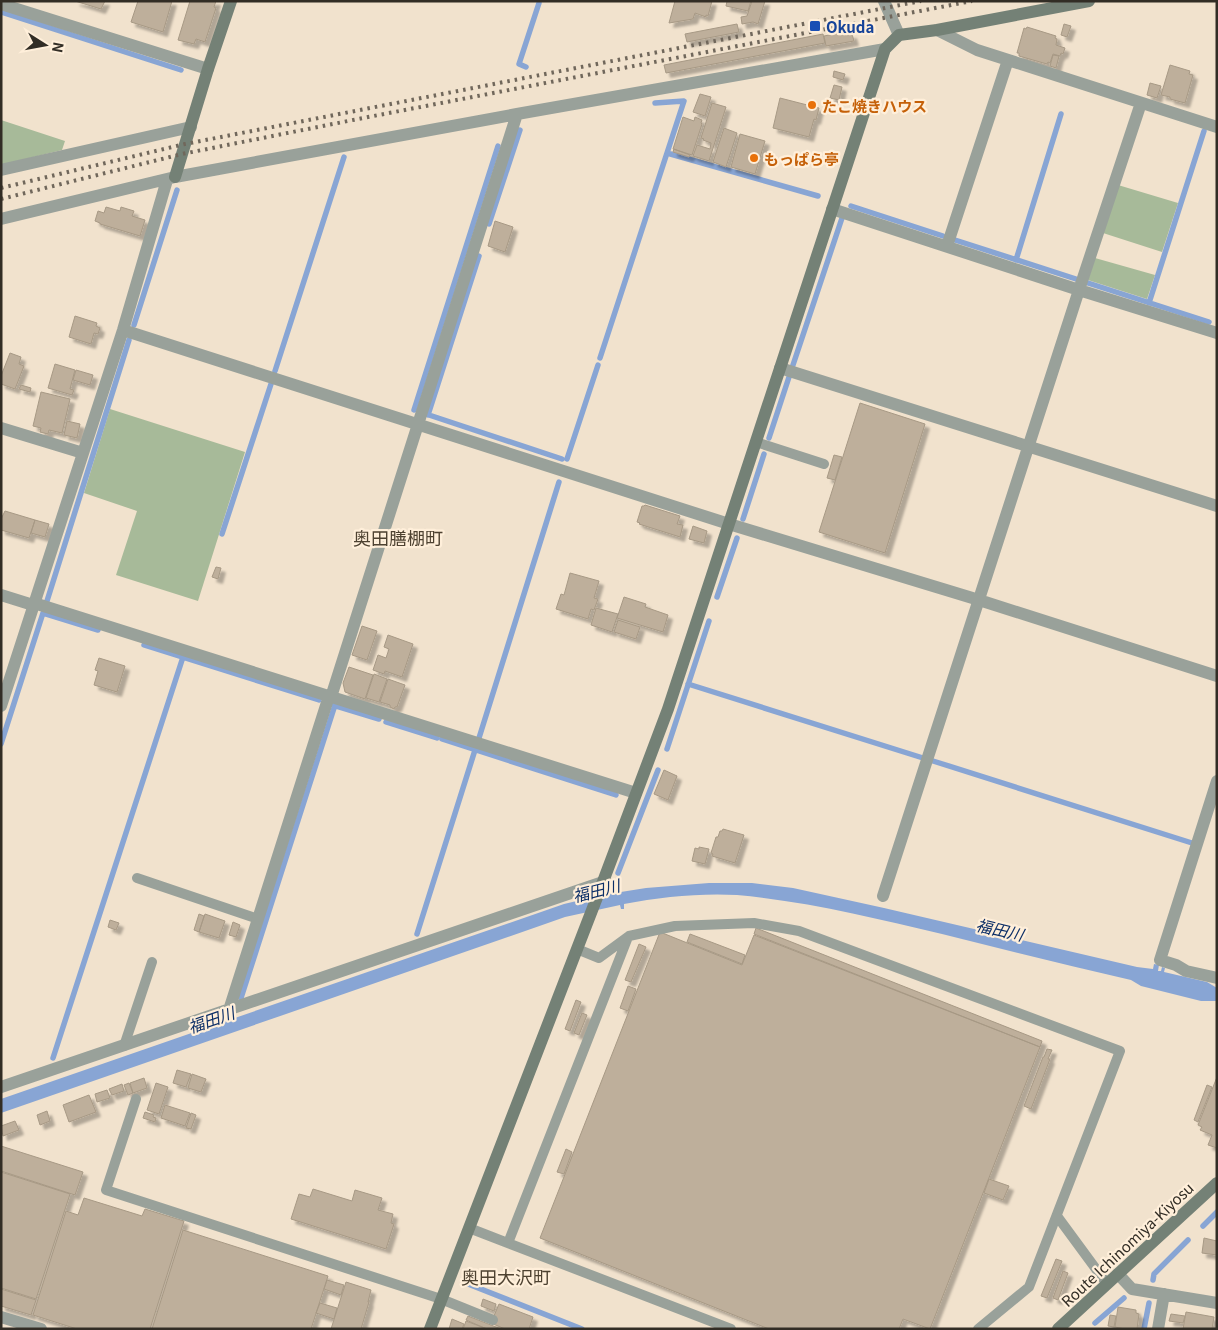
<svg xmlns="http://www.w3.org/2000/svg" width="1218" height="1330" viewBox="0 0 1218 1330" font-family="Georgia,'Noto Sans JP',serif">
<style>
.green{fill:#a7ba99}
.water{fill:#88a5d4}
.lines{fill:none;stroke-linecap:round;stroke-linejoin:round}
.stream{stroke:#88a5d4;stroke-width:5.5}
.building{fill:#beaf9b;stroke:#a79985;filter:url(#shadow)}
.lane{stroke:#99a19a;stroke-width:10}
.street{stroke:#99a19a;stroke-width:12}
.secondary{stroke:#748176;stroke-width:12}
.rail{stroke:#70675b;stroke-width:4;stroke-dasharray:2.5 5;stroke-linecap:butt}
.transit-dot{fill:#1a4fb4;stroke:#ffefda;stroke-width:2}
.food-dot{fill:#e8710a;stroke:#ffefda;stroke-width:2}
.labels{text-anchor:middle;dominant-baseline:central;stroke-width:4.5;stroke-linejoin:round;paint-order:stroke}
.transit-label{font-size:15px;font-weight:bold;fill:#164399;stroke:#ffefda;text-anchor:start}
.food-label{font-size:15px;font-weight:bold;fill:#c56008;stroke:#ffefda;text-anchor:start}
.street-label{font-size:15px;fill:#322d25;stroke:#ffefda}
.water-label{font-size:16px;font-style:italic;fill:#0d2f67;stroke:#ffefda}
.quarter-label{font-size:18px;fill:#4e4231;stroke:#ffefda}
</style>
<defs>
<filter id="shadow"><feDropShadow dx="4.5" dy="4.5" stdDeviation="1" flood-color="#0004"/></filter>
</defs>
<rect width="100%" height="100%" fill="#f1e2cd"/>
<!-- green -->
<path class="green" d="M1 120 65 141 62 150 1 165Z
M1118 185 1178 203 1162 252 1103 233Z
M1095 258 1155 275 1147 299 1088 280Z
M110 409 245 452 198 601 116 575 137 511 84 493Z"/>
<!-- water -->
<path class="water" d="M709 883H752L793 888 884 908 1137 967 1153 969 1154 964 1159 965 1158 971H1161L1162 967 1165 968 1164 972 1207 982 1217 988V1001H1201L1141 986 1131 980C1068 965 1005 950 942 934 875 918 806 901 737 895 699 893 661 897 624 904V909H621L620 905 565 917 548 923 1 1113V1099L564 904 602 895 646 888Z"/>
<g class="lines">
<!-- stream -->
<path class="stream" d="M1 12 181 70
M526 67 519 64 539 3
M667 153 818 196
M851 206 943 236
M489 224 520 130
M955 240 1076 279
M1016 260 1061 114
M1088 283 1209 322
M1149 303 1204 131
M134 325 177 190
M600 358 684 101 655 103
M792 368 842 218
M275 371 344 157
M414 410 498 146
M426 414 562 459
M428 415 479 256
M769 438 789 377
M567 459 598 365
M743 519 764 454
M222 534 271 384
M717 597 737 538
M47 601 129 340
M144 645 319 700
M688 684 923 758
M333 705 379 719
M386 722 437 738
M479 738 559 482
M442 739 616 795
M1 744 43 613 98 630
M667 749 709 621
M933 761 1192 843
M618 873 658 770
M417 934 475 750
M241 998 335 705
M53 1058 183 657
M1203 1226 1217 1212
M1153 1280 1154 1274 1188 1240
M463 1282 582 1329
M1095 1323 1124 1298
M1144 1329 1149 1303"/>
</g>
<!-- building -->
<path class="building" d="M75 1H105L101 9Z
M138 1H172L163 32 131 22Z
M190 1H216L214 7 216 8 205 42 196 39 194 44 178 40Z
M675 1H712L708 16 706 15V17L695 13 693 19 669 23Z
M727 1H751L748 11 726 6Z
M752 1H765L758 24 753 22 742 24 741 17 747 16Z
M737 24 739 32 687 42 685 34Z
M1064 24 1071 26 1067 37 1061 35Z
M1027 27 1056 36 1055 38 1057 39 1056 45 1065 48 1063 54 1061 53 1060 56 1053 54 1050 63 1048 62 1047 64 1019 56V53H1017L1024 28 1026 29Z
M845 32V35L852 34 854 41 826 46 824 36Z
M823 34 825 43 666 73 664 65Z
M1053 55 1059 56 1056 68 1050 66Z
M1170 65 1190 71 1189 74 1193 75 1185 103 1170 99V97L1161 95Z
M834 71 845 74 843 80 833 77Z
M1150 83 1161 86 1157 98 1147 95Z
M834 85 842 87 839 100 830 98Z
M700 94 711 97 705 116 693 112Z
M780 98 819 108 816 120 814 119 809 137 773 128Z
M712 103 726 107 709 161 693 156 697 145 710 149 711 143 703 140 704 139 701 138Z
M683 117 694 121 695 117 702 120 701 123 702 124 692 155 673 149Z
M724 128 737 133 726 167 713 162Z
M740 134 765 141 755 174 731 167Z
M674 149 690 155 689 157 673 152Z
M106 207 120 211 121 207 134 211 132 216 145 220 140 236 100 224V223L95 221 98 211 104 213Z
M495 221 513 227 505 252 488 246Z
M75 316 97 323 96 326 100 328 98 334 94 333 91 344 69 337Z
M10 353 21 357 19 364 24 366 15 389 1 384V376Z
M55 364 75 370 70 389 74 390 72 395 48 388Z
M76 370 93 375 90 385 73 380Z
M21 385 31 388 30 392 19 389Z
M41 392 70 399 62 433 49 430 48 434 40 432 41 428 33 426Z
M860 403 925 424 885 553 819 532Z
M67 421 80 424 77 438 64 435Z
M834 455 842 457 835 480 827 478Z
M645 505 680 516 677 524 683 525 680 537 639 524 640 523 637 522 642 506H644Z
M5 511 35 520 29 538 1 530V519Z
M35 520 49 524 45 537 31 533Z
M693 526 707 531 704 543 689 539Z
M216 567 221 568 218 579 212 577Z
M570 573 599 581 594 598 598 599 594 610 591 609 588 619 556 609 561 594 564 595Z
M624 597 646 604 645 607 668 615 663 632 617 618Z
M596 608 618 614 612 632 591 625Z
M618 620 640 627 636 639 614 632Z
M362 626 377 631 367 660 352 655Z
M388 635 413 644 402 677 385 671 384 674 373 670 378 655 386 658 389 649 384 647Z
M99 658 125 666 117 692 94 685 98 671 95 670Z
M349 667 373 675 365 699 345 692 343 683Z
M374 674 387 679 379 702 366 698Z
M388 679 405 685 397 707H395L394 709 390 707V705L380 702Z
M664 770 677 776 668 800 654 794Z
M723 829 744 835 735 863 712 856 713 854 711 853 716 837H718L720 831H722Z
M699 847 709 849 705 864 692 861 695 848 699 849Z
M199 914 204 916 199 932 194 930Z
M205 914 225 921 219 938 199 932Z
M110 920 119 923 116 930 108 927Z
M233 922 240 925 236 937 229 935Z
M756 928 1042 1041 1040 1047 754 934Z
M660 932 742 965 754 935 1040 1047 930 1329 903 1319 899 1329H769L540 1238Z
M690 934 745 955 742 964 687 942Z
M639 944 646 947 631 982 625 980Z
M628 986 636 989 628 1011 620 1008Z
M576 1000 581 1002 570 1031 565 1029Z
M582 1013 587 1015 579 1035 574 1033Z
M1047 1049 1052 1050 1048 1059H1050L1031 1109 1024 1106 1043 1057H1044Z
M177 1070 191 1074 186 1087 173 1083Z
M192 1074 206 1079 201 1092 188 1088Z
M1217 1077V1148L1208 1145 1212 1135 1200 1130 1202 1127 1198 1125Z
M144 1078 147 1088 133 1093 130 1083Z
M129 1083 133 1093 128 1095 124 1085Z
M156 1083 168 1087 159 1114 147 1110Z
M122 1084 124 1091 112 1095 109 1089Z
M1207 1085 1212 1087 1198 1122 1194 1120Z
M107 1090 110 1098 97 1102 95 1094Z
M89 1095 96 1112 69 1122 63 1105Z
M165 1105 190 1113 185 1126 161 1118Z
M47 1111 50 1121 40 1125 37 1115Z
M145 1112 154 1115 153 1117 156 1118 155 1122 143 1118Z
M191 1113 196 1115 191 1129 186 1128Z
M15 1121 19 1130 3 1136 1 1126Z
M1 1146 83 1172 75 1195 1 1171Z
M566 1149 572 1152 564 1174 557 1172Z
M1 1172 70 1194 36 1299 1 1288Z
M989 1179 1009 1186 1003 1200 984 1193Z
M313 1189 352 1201 355 1190 382 1198 378 1210 393 1214 391 1223 394 1224 386 1249 291 1219 299 1194 310 1197Z
M84 1198 142 1216 145 1209 184 1221 150 1329H77L33 1315 66 1211 78 1215Z
M183 1230 328 1276 311 1329H152Z
M1204 1238 1217 1241V1255L1202 1253Z
M1056 1259 1062 1261 1047 1298 1041 1296Z
M1063 1271 1068 1273 1058 1300 1053 1298Z
M327 1280 344 1285 341 1295 324 1289Z
M346 1282 371 1290 368 1302H369L361 1329H331Z
M1 1289 36 1300 31 1315 1 1306Z
M483 1299 496 1304 494 1311 481 1306Z
M320 1303 337 1308 334 1319 316 1313Z
M499 1304 533 1317 529 1329H505L491 1323Z
M1118 1307 1136 1310V1313L1139 1314 1137 1329H1125L1115 1327Z
M1186 1312 1214 1317 1212 1329H1183Z
M1171 1314 1185 1316 1183 1323 1169 1321Z
M1110 1315 1116 1316 1114 1327 1108 1326Z
M468 1316 501 1329H487L466 1320Z
M452 1319 464 1324 462 1329H449Z
M466 1321 487 1329H463Z"/>
<g class="lines">
<!-- lane -->
<path class="lane" d="M756 442 824 464
M137 878 258 919
M577 949 599 958 629 936 675 926 754 923 799 931 1120 1051 1029 1287 978 1329
M124 1046 152 962
M136 1099 106 1190 441 1299 493 1320
M1057 1216 1107 1284
M469 1228 731 1329
M508 1243 628 937"/>
<!-- street -->
<path class="street" d="M884 1 899 35
M1 4 208 69
M937 30 977 50 1217 127
M1 170 191 127
M832 209 1079 290 1217 333
M1 219 175 177 517 114 885 49
M947 246 1008 60
M123 330 729 524 979 600 1217 676
M780 368 1217 506
M1 428 83 453
M1 595 33 605
M34 603 636 793
M331 697 517 114
M1 706 123 330 167 180
M1217 781 1160 960 1176 965 1186 971 1217 978
M883 896 1079 290 1141 103
M229 1010 329 696
M1 1087 603 882
M1118 1274 1132 1289 1217 1303
M1 1317 41 1329
M1158 1329 1164 1294"/>
<!-- secondary -->
<path class="secondary" d="M175 177 208 69 231 1
M430 1329 601 887 668 709 885 49 899 35 937 30 1089 1
M1058 1329 1217 1183"/>
<!-- rail -->
<path class="rail" d="M1 188 185 144 921 1
M1 199 182 154 358 119 972 1"/>
</g>
<!-- markers -->
<rect class="transit-dot" x="809" y="20" width="12" height="12" rx="2.5"/>
<g class="food-dot">
<circle cx="812" cy="105" r="5"/>
<circle cx="754" cy="158" r="5"/>
</g>
<g class="labels">
<!-- transit labels -->
<g class="transit-label">
<text x="826" y="26">Okuda</text>
</g>
<!-- food labels -->
<g class="food-label">
<text x="822" y="105">たこ焼きハウス</text>
<text x="764" y="158">もっぱら亭</text>
</g>
<!-- street labels -->
<g class="street-label">
<text transform="translate(1127 1244) rotate(-43)">Route Ichinomiya-Kiyosu</text>
</g>
<!-- water labels -->
<g class="water-label">
<text transform="translate(596 890) rotate(-14)">福田川</text>
<text transform="translate(1000 929) rotate(13)">福田川</text>
<text transform="translate(211 1019) rotate(-19)">福田川</text>
</g>
<!-- quarter labels -->
<g class="quarter-label">
<text x="398" y="537">奥田膳棚町</text>
<text x="506" y="1276">奥田大沢町</text>
</g>
</g>
<!-- border -->
<rect width="1218" height="1330" fill="none" stroke="#322d25" stroke-width="5"/>
<!-- north arrow -->
<g transform="translate(45 45) rotate(101)" stroke="#ffefda" stroke-width="4" paint-order="stroke">
<path d="M0-4L9 19L0 12L-9 19Z" fill="#322d25"/>
<text y="-8" font-size="14" font-weight="bold" text-anchor="middle" fill="#322d25">N</text>
</g>
</svg>
